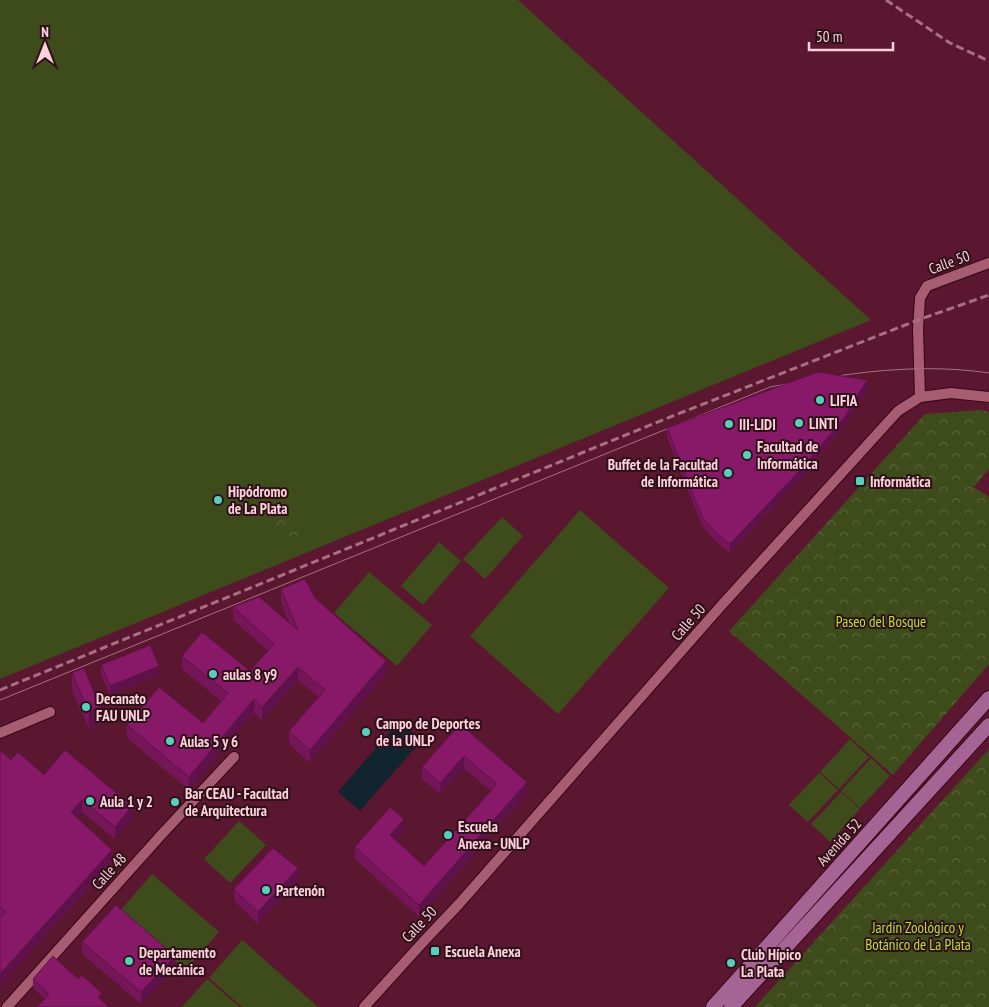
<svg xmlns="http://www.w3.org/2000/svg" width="989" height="1007" viewBox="0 0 989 1007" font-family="'PT Sans Narrow',sans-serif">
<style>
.grass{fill:#3e4b1b}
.park{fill:url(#park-crowns)}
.water{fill:#132431}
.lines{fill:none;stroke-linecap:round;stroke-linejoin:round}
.minor-casing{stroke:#370518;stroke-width:12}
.secondary-casing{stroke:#370518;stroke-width:16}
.minor{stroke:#a65c71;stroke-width:10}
.secondary{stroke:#a66494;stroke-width:14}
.tram{stroke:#a87082;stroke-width:1}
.rail{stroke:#a87082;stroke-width:3;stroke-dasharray:8 4;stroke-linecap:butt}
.wall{fill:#751659}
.shaded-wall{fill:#5f1249}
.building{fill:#881968;stroke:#5f1249}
.poi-dot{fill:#5acebd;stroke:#2e1019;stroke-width:2}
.labels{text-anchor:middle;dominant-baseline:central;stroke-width:4;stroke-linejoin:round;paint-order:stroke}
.street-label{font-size:15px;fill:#fdd2dc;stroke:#2e1019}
.poi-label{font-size:15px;font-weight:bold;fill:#fdd2dc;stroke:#2e1019;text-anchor:start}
.park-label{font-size:15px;fill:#b9e331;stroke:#2e1019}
</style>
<defs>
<pattern id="park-crowns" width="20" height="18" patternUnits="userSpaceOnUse" patternTransform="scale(1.25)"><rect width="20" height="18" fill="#3e4b1b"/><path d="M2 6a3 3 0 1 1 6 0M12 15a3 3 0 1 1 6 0" fill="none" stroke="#5b643c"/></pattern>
</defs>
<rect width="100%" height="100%" fill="#5a172f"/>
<!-- grass -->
<path class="grass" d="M0 0H518L871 320 0 679Z
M580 510 669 588 558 714 470 636Z
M502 517 523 536 485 579 463 559Z
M439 542 461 561 423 605 401 586Z
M369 572 432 625 397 666 334 613Z
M850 739 869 757 839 789 820 772Z
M871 758 890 776 860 808 841 791Z
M819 773 838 790 808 822 789 805Z
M841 792 860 809 830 842 811 824Z
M239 821 266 845 230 883 204 859Z
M152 874 219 932 186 970 119 912Z
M242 940 318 1007H242L209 978Z
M207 979 240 1007H182Z"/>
<!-- park -->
<path class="park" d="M981 410 989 412V469L974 487 989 497V664L893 775 729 631 925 414Z
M273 530a14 14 0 1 1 28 0a14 14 0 1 1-28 0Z
M989 749V1007H755Z"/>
<!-- water -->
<path class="water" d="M399 721 422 740 360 811 338 792Z"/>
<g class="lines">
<!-- minor casing -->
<g class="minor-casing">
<path id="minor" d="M920 397 918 329 920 298 927 286 989 263
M0 733 50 712
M7 1007 162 834 234 757
M364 1007 424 941 459 904 720 607 898 411 920 397 951 393 989 397"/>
</g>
<!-- secondary casing -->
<g class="secondary-casing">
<path id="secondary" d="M713 1007 989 698
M731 1007 989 725"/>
</g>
<!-- minor -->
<use href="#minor" class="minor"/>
<!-- secondary -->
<use href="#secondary" class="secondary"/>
<!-- tram -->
<path class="tram" d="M825 378C879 369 935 365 989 373
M0 700 770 387 798 382"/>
<!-- rail -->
<path class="rail" d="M886 0 950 43 989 61
M0 690 665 419 918 320 989 295"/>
</g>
<!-- wall -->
<path class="wall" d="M867 389 844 427 805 474 730 553 716 542 702 526 667 437V428Z
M281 589 315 598 386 674 310 763 289 744V731L318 697 298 680 262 720 254 713 189 790 127 738V725L203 723 221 701 182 669V656L250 671 268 651 233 620V607L289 623 281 602Z
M101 665 159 675 110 695 101 674Z
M72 673 100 724 89 729 72 690Z
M460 724 527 794 419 917 355 859V847L404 831 396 840 424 866 491 791 464 768 440 794 422 779V767Z
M0 750 11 760 44 775 132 819 115 839 82 812 77 818 112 862 0 986Z
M298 880 258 924 234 901V889Z
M82 942 175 968 141 1004 82 954Z
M33 979 102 1001 45 999 33 988Z"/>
<!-- shaded-wall -->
<path class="shaded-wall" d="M867 380V389L844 427 805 474 730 553V544Z
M386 661V674L310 763V750Z
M159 666V675L110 695V686Z
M298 667V680L262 720V707Z
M254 699V713L189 790V777Z
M100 707V724L89 729V712Z
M464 756V768L440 794V783Z
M527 782V794L419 917V905Z
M82 800V812L71 825V812Z
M132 806V819L115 839V827Z
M404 819V831L390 847V835Z
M112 850V862L0 986V974Z
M298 868V880L258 924V912Z
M175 956V968L141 1004V992Z
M102 993V1002L98 997Z"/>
<!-- building -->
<path class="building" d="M818 372 867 380 844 418 805 465 730 544 716 533 702 517 667 428Z
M305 579 315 598 386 661 310 750 289 731 325 690 298 667 262 707 254 699 189 777 127 725 159 687 203 723 228 693 182 656 202 632 250 671 274 644 233 607 259 597 298 630 281 589Z
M150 645 159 666 110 686 101 665Z
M84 668 100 707 89 712 72 673Z
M460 724 527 782 419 905 355 847 390 807 404 819 390 835 424 866 497 784 464 756 440 783 422 767Z
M0 750 11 760 18 752 44 775 65 750 132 806 115 827 82 800 71 812 112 850 0 974V918L6 912 0 907Z
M273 848 298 868 258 912 234 889Z
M116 905 175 956 141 992 82 942Z
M53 956 78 979 82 975 102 993 98 997 109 1007H37L49 994 33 979Z"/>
<!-- markers -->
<g class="poi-dot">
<circle cx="820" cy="400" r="5"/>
<circle cx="799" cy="423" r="5"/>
<circle cx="729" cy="424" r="5"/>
<circle cx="747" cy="455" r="5"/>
<circle cx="728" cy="473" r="5"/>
<rect x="855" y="476" width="10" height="10" rx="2.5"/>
<circle cx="218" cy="500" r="5"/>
<circle cx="213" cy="674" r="5"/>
<circle cx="86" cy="707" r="5"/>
<circle cx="366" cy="732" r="5"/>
<circle cx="170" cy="741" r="5"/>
<circle cx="90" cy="801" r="5"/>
<circle cx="175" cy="802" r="5"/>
<circle cx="448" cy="835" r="5"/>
<circle cx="266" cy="890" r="5"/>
<rect x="430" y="946" width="10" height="10" rx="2.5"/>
<circle cx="129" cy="961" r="5"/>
<circle cx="731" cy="963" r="5"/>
</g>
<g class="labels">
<!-- street labels -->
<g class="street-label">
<text transform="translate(949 262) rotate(-20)">Calle 50</text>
<text transform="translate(688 622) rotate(-49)">Calle 50</text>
<text transform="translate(839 842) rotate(-48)">Avenida 52</text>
<text transform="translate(109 871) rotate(-48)">Calle 48</text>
<text transform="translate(419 924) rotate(-47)">Calle 50</text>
</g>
<!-- poi labels -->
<g class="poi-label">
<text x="830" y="400">LIFIA</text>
<text x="809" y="423">LINTI</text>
<text x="739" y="424">III-LIDI</text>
<text x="757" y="446">Facultad de<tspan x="757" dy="17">Informática</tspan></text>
<text x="718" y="464" text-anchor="end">Buffet de la Facultad<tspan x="718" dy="17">de Informática</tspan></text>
<text x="870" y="481">Informática</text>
<text x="228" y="491">Hipódromo<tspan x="228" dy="17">de La Plata</tspan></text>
<text x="223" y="674">aulas 8 y9</text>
<text x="96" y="698">Decanato<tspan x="96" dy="17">FAU UNLP</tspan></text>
<text x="376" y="723">Campo de Deportes<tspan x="376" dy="17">de la UNLP</tspan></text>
<text x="180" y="741">Aulas 5 y 6</text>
<text x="185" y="793">Bar CEAU - Facultad<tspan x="185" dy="17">de Arquitectura</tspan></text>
<text x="100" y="801">Aula 1 y 2</text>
<text x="458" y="826">Escuela<tspan x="458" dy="17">Anexa - UNLP</tspan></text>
<text x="276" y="890">Partenón</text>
<text x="445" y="951">Escuela Anexa</text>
<text x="139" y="952">Departamento<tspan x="139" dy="17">de Mecánica</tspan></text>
<text x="741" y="954">Club Hípico<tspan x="741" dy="17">La Plata</tspan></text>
</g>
<!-- park labels -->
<g class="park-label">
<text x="881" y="621">Paseo del Bosque</text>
<text x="918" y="927">Jardín Zoológico y<tspan x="918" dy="17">Botánico de La Plata</tspan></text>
</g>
</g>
<!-- north arrow -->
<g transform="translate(45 45)" stroke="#2e1019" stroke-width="4" paint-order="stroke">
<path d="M0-4L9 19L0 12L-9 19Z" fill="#fdd2dc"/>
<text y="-8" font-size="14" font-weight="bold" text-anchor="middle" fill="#fdd2dc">N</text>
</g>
<!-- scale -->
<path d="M809 42v8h84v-8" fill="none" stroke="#fdd2dc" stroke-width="2.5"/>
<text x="816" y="42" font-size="15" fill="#fdd2dc" stroke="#2e1019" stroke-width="4" paint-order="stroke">50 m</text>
</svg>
